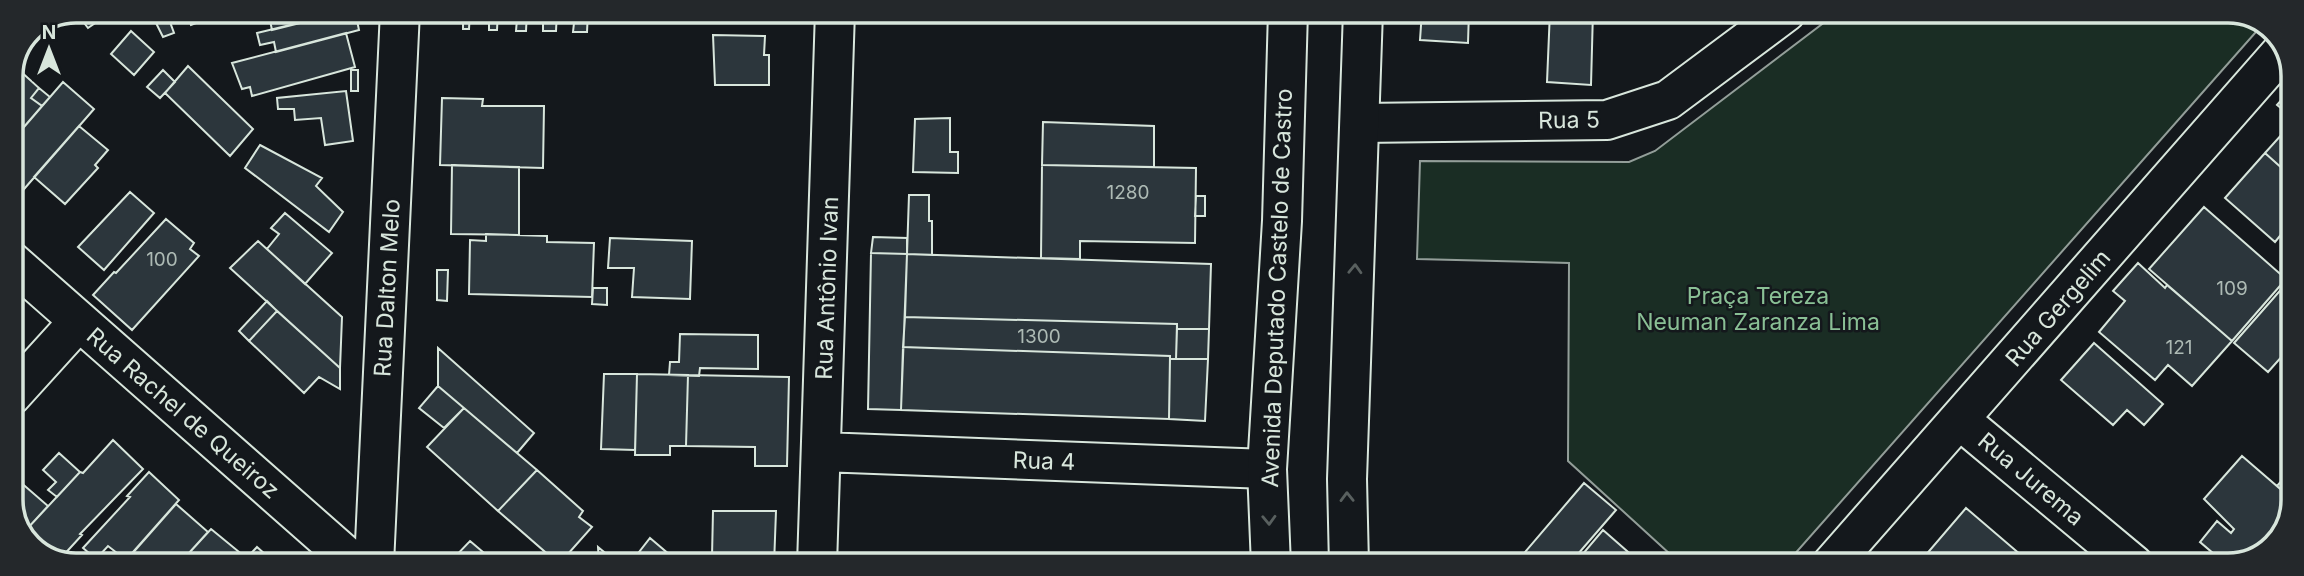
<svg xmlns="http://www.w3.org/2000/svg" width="2304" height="576" viewBox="0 0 2304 576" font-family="Inter,sans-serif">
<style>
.green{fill:#1a2d24;stroke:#939e99;stroke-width:2}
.building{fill:#2c363c;stroke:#d8e6dc;stroke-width:2}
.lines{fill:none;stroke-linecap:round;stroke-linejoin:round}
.minor-casing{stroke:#d8e6dc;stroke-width:42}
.major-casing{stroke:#d8e6dc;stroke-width:42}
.minor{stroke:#14181c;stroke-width:38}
.major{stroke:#14181c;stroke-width:38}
.oneway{stroke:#59605f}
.labels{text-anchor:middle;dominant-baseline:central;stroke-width:5;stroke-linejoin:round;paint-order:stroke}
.number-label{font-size:19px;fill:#adbab4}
.street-label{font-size:23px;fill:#d8e6dc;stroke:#14181c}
.park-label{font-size:23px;fill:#8ac095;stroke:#14181c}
.rim{fill:none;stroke:#d8e6dc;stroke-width:3.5}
</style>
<rect width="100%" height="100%" fill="#14181c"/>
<!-- green -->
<path class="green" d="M1838 12H2241L2263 24 1785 565H1682L1568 461 1569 263 1417 259 1420 161 1629 162 1655 151Z"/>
<!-- building -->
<path class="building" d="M75 11H99L104 17 88 28Z
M150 11H198L202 21 191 25 188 15 170 22 174 33 163 37Z
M201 11H249L204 22Z
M268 11H348L272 30Z
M348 11H355L359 30 276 52 274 42 260 45 257 33Z
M444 11H470L469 29H463V20L444 19Z
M470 11H498L497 30H489V19H470Z
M498 11H527L526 31H516L517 19H497Z
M527 11H557L556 31H543V22H527Z
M557 11H588L587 32H573L574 23H556Z
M1422 11H1469L1468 43 1420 40Z
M1550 11H1593L1591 85 1547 82Z
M30 29 39 37 14 66Z
M131 31 154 52 134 75 111 54Z
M346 33 355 67 252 96 250 87 242 89 232 63Z
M713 35 765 36 764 55H769V85H715Z
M188 66 253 129 230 156 165 93Z
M18 69 39 88 31 98 42 106 11 142V79Z
M163 70 175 82 160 98 147 87Z
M351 70H358V91H351Z
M63 82 94 109 11 204V142Z
M2293 87V118L2277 105Z
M39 88 50 97 42 106 31 98Z
M346 91 353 141 325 145 321 118 295 120 294 109H278L277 98Z
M442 98 483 99 482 106H544L543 168 440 165Z
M950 118V152H958V173L913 172 915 119Z
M1043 122 1154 126V167L1042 165Z
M2293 122V178L2265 153Z
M79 126 108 150 95 165 98 168 65 204 34 177Z
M260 145 322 178 316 186 343 212 329 232 245 168Z
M2265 153 2293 178 2291 191 2293 193V229L2288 234 2284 231 2275 242 2225 198Z
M452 165 519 167V235L451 234Z
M1042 165 1196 168 1195 243 1080 241V259L1041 258Z
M130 192 154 213 104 270 78 247Z
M909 195H929V221H932V255L907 254Z
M1196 196H1205V216H1195Z
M2204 207 2286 279 2232 341 2149 269Z
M285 213 332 253 305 284 267 249 279 234 271 228Z
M166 219 194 243 190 249 199 256 132 330 93 295 114 272 116 273Z
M486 234 547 236V242L594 243 592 297 469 294 470 240 486 241Z
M873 237 907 238V254L871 253Z
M610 238 692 241 690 299 632 297 634 268H608Z
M258 241 342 317 340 368 230 268Z
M871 253 907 254 901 410 868 409Z
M907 254 1211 264 1209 329H1177V324L905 317Z
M2138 263 2165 288 2167 285 2232 341 2192 386 2168 365 2155 380 2099 332 2125 301 2113 291Z
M437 270H448L447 301 437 300Z
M2285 285 2293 292 2292 345 2268 372 2234 343Z
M593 288H607V305L592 304Z
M267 301 277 311 249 341 239 331Z
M277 311 340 368V389L319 377 304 393 249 341Z
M905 317 1177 324 1176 359H1170V356L903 347Z
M1177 329H1209L1208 359H1176Z
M680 334 758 335V369L700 368 699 376 669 375 670 362H679Z
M2094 343 2163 404 2144 425 2127 410 2113 425 2061 380Z
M903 347 1170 356 1169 419 901 410Z
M438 348 534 433 517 453 438 386Z
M1170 359H1208L1205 421 1169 419Z
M604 374H637L635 450 601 449Z
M637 374 688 375 686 446H670V455H635Z
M688 375 789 377 787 466H755V447L686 446Z
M438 386 464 408 444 428 419 408Z
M464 408 537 470 498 511 427 447Z
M113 440 143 469 80 534 82 535 60 559 26 530 80 472 83 473Z
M59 453 80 472 57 497 48 490 56 482 43 470Z
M2242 456 2292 499V513L2271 550 2227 565 2200 542 2217 521 2231 533 2234 529 2204 499Z
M2292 469V499L2277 486Z
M537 470 583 511 579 517 592 527 559 564 498 511Z
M149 472 179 500 126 560 108 546 96 559 83 548 130 497 127 496Z
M11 474 48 506 26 530 17 522 11 508Z
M1584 483 1616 510 1571 562 1574 565H1514Z
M176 504 208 532 179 564H123Z
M1966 508 2028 561 2024 565 1918 564Z
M713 511H776L774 565H696V558L712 557Z
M211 529 244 556 237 564H179Z
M1603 530 1643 565H1592L1581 556Z
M650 538 677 561 674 565H629Z
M470 541 497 564H448Z
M257 547 274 562 272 564H241Z
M598 547 620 565 599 564Z"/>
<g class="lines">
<!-- minor casing -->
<g class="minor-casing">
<path id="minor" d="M1360 123 1607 120 1668 100 1786 12
M11 261 355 564
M11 396 79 321
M1960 420 2134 565
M822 452 1267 469
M374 564 400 11
M817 565 835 11
M1831 565 2284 49"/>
</g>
<!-- major casing -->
<g class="major-casing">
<path id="major" d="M1271 565 1267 469 1282 221 1288 11
M1349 565 1347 479 1363 11"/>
</g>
<!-- minor -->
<use href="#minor" class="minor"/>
<!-- major -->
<use href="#major" class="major"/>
</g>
<!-- one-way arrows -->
<defs><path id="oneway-chevron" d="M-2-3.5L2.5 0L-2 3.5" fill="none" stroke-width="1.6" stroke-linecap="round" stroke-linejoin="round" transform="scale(1.75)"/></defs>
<g class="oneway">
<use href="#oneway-chevron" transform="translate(1355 269) rotate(-88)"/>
<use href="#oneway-chevron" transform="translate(1347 497) rotate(-91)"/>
<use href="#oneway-chevron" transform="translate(1269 520) rotate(88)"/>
</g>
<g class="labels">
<!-- number labels -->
<g class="number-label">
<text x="1128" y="192">1280</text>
<text x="162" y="259">100</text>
<text x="2232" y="288">109</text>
<text x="1039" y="336">1300</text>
<text x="2179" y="347">121</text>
</g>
<!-- street labels -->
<g class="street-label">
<text transform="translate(1569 120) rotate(-1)">Rua 5</text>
<text transform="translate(387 288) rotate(-87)">Rua Dalton Melo</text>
<text transform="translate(827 288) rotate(-88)">Rua Antônio Ivan</text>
<text transform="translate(1277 288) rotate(-88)">Avenida Deputado Castelo de Castro</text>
<text transform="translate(2058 308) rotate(-49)">Rua Gergelim</text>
<text transform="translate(183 413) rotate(41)">Rua Rachel de Queiroz</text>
<text transform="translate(1044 461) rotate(2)">Rua 4</text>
<text transform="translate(2031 479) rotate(40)">Rua Jurema</text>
</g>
<!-- park labels -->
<g class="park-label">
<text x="1758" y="296">Praça Tereza<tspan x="1758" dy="26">Neuman Zaranza Lima</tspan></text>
</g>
</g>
<!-- crop -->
<path d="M0 0H2304V576H0ZM76 23H2228A53 53 0 0 1 2281 76V500A53 53 0 0 1 2228 553H76A53 53 0 0 1 23 500V76A53 53 0 0 1 76 23Z" fill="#24282b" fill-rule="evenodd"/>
<path class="rim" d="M76 23H2228A53 53 0 0 1 2281 76V500A53 53 0 0 1 2228 553H76A53 53 0 0 1 23 500V76A53 53 0 0 1 76 23Z"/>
<!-- north arrow -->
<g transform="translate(49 49)" stroke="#14181c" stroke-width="5" paint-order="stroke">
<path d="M0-5L12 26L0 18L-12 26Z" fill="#d8e6dc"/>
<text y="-10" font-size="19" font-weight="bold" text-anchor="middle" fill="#d8e6dc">N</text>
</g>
</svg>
